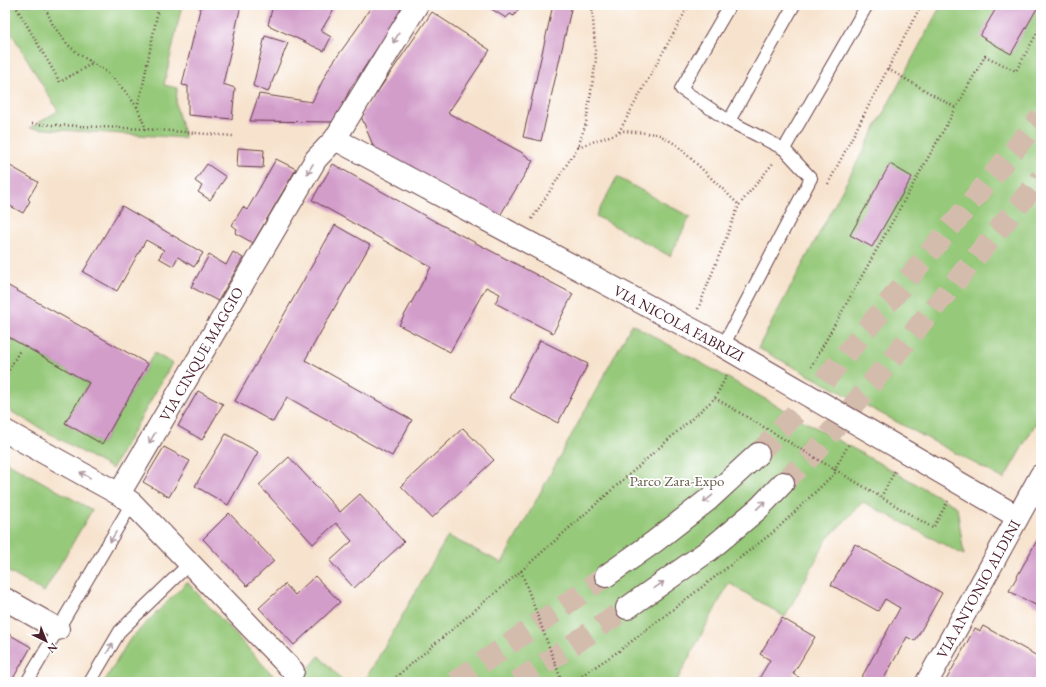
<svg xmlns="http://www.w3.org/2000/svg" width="1046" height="687" viewBox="0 0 1046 687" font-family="'EB Garamond',serif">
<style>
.green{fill:#96c97a;stroke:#707452}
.building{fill:#d39dca}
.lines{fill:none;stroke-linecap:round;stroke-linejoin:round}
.secondary-tunnel{stroke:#d4bcad;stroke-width:22;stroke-dasharray:22 11;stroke-linecap:butt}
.lane-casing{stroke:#643c43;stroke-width:14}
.street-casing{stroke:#643c43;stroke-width:24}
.secondary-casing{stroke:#643c43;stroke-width:24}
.path{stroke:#643c43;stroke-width:2.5;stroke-dasharray:1 3;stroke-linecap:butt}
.lane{stroke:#fff;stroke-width:12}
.street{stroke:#fff;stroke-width:22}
.secondary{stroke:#fff;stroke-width:22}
.oneway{stroke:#ae9aa0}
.labels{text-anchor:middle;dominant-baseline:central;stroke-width:3.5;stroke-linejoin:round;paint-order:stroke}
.street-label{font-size:15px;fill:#4a1f2b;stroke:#fff}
.park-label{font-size:15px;fill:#655a47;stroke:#fff}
</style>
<rect width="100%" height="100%" fill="#fff"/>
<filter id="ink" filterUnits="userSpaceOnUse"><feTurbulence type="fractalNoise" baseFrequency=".025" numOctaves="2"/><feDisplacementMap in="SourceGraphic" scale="8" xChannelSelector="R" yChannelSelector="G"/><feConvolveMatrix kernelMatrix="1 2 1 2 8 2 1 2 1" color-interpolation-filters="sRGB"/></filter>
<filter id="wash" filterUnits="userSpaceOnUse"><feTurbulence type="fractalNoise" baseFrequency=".012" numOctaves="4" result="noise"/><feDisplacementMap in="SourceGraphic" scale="16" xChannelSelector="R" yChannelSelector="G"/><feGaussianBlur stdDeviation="0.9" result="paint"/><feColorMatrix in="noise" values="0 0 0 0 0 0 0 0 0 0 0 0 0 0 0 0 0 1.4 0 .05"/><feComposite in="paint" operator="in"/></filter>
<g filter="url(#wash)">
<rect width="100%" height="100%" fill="#f7e3cd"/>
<!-- green -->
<path class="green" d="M5 5H182L164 85 177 88 176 106 185 138 30 128 58 111 5 22Z
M941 5H1041V414L1004 479 758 348Z
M617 177 690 217 670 256 596 216Z
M632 324 957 507 964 555 863 502 827 539 785 617 729 583 676 682H364L448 536 502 563Z
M5 335 89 383 65 423 102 444 154 353 172 363 112 469 5 408Z
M5 461 92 510 44 592 5 570Z
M187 582 279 682H104L130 639Z
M319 656 344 682H295L299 680Z"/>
<g id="blocks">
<!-- building -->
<path class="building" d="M201 5H241L223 84 235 88 232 119 188 115V86L182 85Z
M273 5H327L334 9 321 31 331 37 324 51 268 25Z
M372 5H406L350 89 344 102 333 122 250 121 259 94 312 102 329 68 359 26Z
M485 5H521L514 16 510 14 506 18Z
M553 5H572L541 141 523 137Z
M998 5H1039L1011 54 980 36Z
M432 12 490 50 448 113 521 152 533 161 499 217 374 148 361 116Z
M265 36 288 43 268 92 253 86Z
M238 148 264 150 263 168 237 167Z
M276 159 296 169 253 243 235 233 237 229 232 225 243 207 247 210Z
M5 163 38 182 28 199 30 201 23 213 5 203Z
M207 164 226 177 210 200 198 192 202 186 195 181Z
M333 164 436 222 573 294 553 333 495 303 500 294 486 287 450 352 399 325 431 267 312 200Z
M890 164 912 177 872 247 850 235Z
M122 206 203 253 194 267 178 257 173 266 159 258 164 250 146 240 117 291 83 272Z
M335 225 370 245 305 360 412 420 392 456 287 397 273 422 235 401Z
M233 252 243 258 218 301 191 287 209 255 226 265Z
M5 284 148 364 102 444 65 423 89 383 5 335Z
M540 340 588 364 558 423 510 398Z
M198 391 223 404 202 440 178 426Z
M463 428 494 460 432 518 401 486Z
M226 434 258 452 228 505 195 486Z
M164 447 190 461 169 497 143 482Z
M289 457 340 512 360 494 404 542 354 588 330 561 352 541 336 523 313 544 259 485Z
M229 513 274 561 247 586 203 539Z
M1041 533V608L1009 591Z
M855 544 942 593 915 641 907 637 882 682H859L900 608 885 599 878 611 831 585Z
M315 576 340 602 294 645 259 608 285 584 295 595Z
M782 618 815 637 793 674 807 682H757L770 660 760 654Z
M983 626 1041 658V682H1001L993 678 991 682H945L975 628 980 631Z
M5 632 31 647 11 682H5Z"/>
</g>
</g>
<g filter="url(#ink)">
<use href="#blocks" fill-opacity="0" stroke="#643c43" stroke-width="1"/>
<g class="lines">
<!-- secondary-tunnel -->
<path class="secondary-tunnel" d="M758 454 810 398 1041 117
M783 483 814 453 1041 178
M455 682 606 576
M517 682 627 608"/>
<!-- lane casing -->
<g class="lane-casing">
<path id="lane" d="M729 121 794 5
M784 149 867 5
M723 346 811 178 784 149 729 121 681 89 730 5
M27 682 132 503
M90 682 120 631 189 564"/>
</g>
<!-- street casing -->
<g class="street-casing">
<path id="street" d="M335 139 723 346 1018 517
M5 431 119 494 132 503 293 671
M119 494 316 159 335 139 417 5
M5 599 58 629
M927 682 1041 475"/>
</g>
<!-- secondary casing -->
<g class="secondary-casing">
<path id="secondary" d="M606 576 654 542 709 499 758 454
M627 608 708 551 759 508 783 483"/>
</g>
<!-- path -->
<path class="path" d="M15 5 60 82 93 63
M44 5 53 25 67 44 80 55 108 73 125 91 137 107 146 129
M888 69 956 108
M137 107 142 90 159 5
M32 124 146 129 233 136
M619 132 689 5
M578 147 624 131 658 134 677 145 739 205
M828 184 921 5
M532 219 578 147 586 123 596 60 592 5
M698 309 739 205 774 162
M811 367 985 56 1016 71 1041 26
M5 377 20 350
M715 398 933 528 948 501
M834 470 849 444
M881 497 895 471
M521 571 562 682
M390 682 521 571 715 398 728 373
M572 682 619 651 776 530 837 471"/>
<!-- lane -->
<use href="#lane" class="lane"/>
<!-- street -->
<use href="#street" class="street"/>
<!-- secondary -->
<use href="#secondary" class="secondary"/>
</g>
<!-- one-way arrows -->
<defs><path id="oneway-shaft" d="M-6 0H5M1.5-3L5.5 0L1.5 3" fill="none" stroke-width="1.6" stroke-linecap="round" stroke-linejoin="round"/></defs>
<g class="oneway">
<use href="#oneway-shaft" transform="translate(396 38) rotate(121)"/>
<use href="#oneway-shaft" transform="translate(310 169) rotate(120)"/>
<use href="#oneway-shaft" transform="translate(152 438) rotate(120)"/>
<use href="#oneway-shaft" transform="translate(85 475) rotate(-151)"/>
<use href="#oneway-shaft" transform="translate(708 499) rotate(140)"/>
<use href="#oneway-shaft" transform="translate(761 505) rotate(-44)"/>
<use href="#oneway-shaft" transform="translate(113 537) rotate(120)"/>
<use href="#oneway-shaft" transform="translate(659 585) rotate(-35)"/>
<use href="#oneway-shaft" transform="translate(110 648) rotate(-60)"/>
</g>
</g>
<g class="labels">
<!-- street labels -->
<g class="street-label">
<text transform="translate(679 323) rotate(28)">VIA NICOLA FABRIZI</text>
<text transform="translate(201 354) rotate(-60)">VIA CINQUE MAGGIO</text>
<text transform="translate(978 589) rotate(-61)">VIA ANTONIO ALDINI</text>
</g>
<!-- park labels -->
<g class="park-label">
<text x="677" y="480">Parco Zara-Expo</text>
</g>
</g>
<!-- margin -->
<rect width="1046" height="687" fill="none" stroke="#fff" stroke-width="20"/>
<!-- north arrow -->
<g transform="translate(46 641) rotate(137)" stroke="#ffffff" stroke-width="3" paint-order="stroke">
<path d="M0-3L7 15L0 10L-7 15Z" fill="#4a1f2b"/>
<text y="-6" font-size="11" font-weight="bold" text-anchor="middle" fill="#4a1f2b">N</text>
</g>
</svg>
